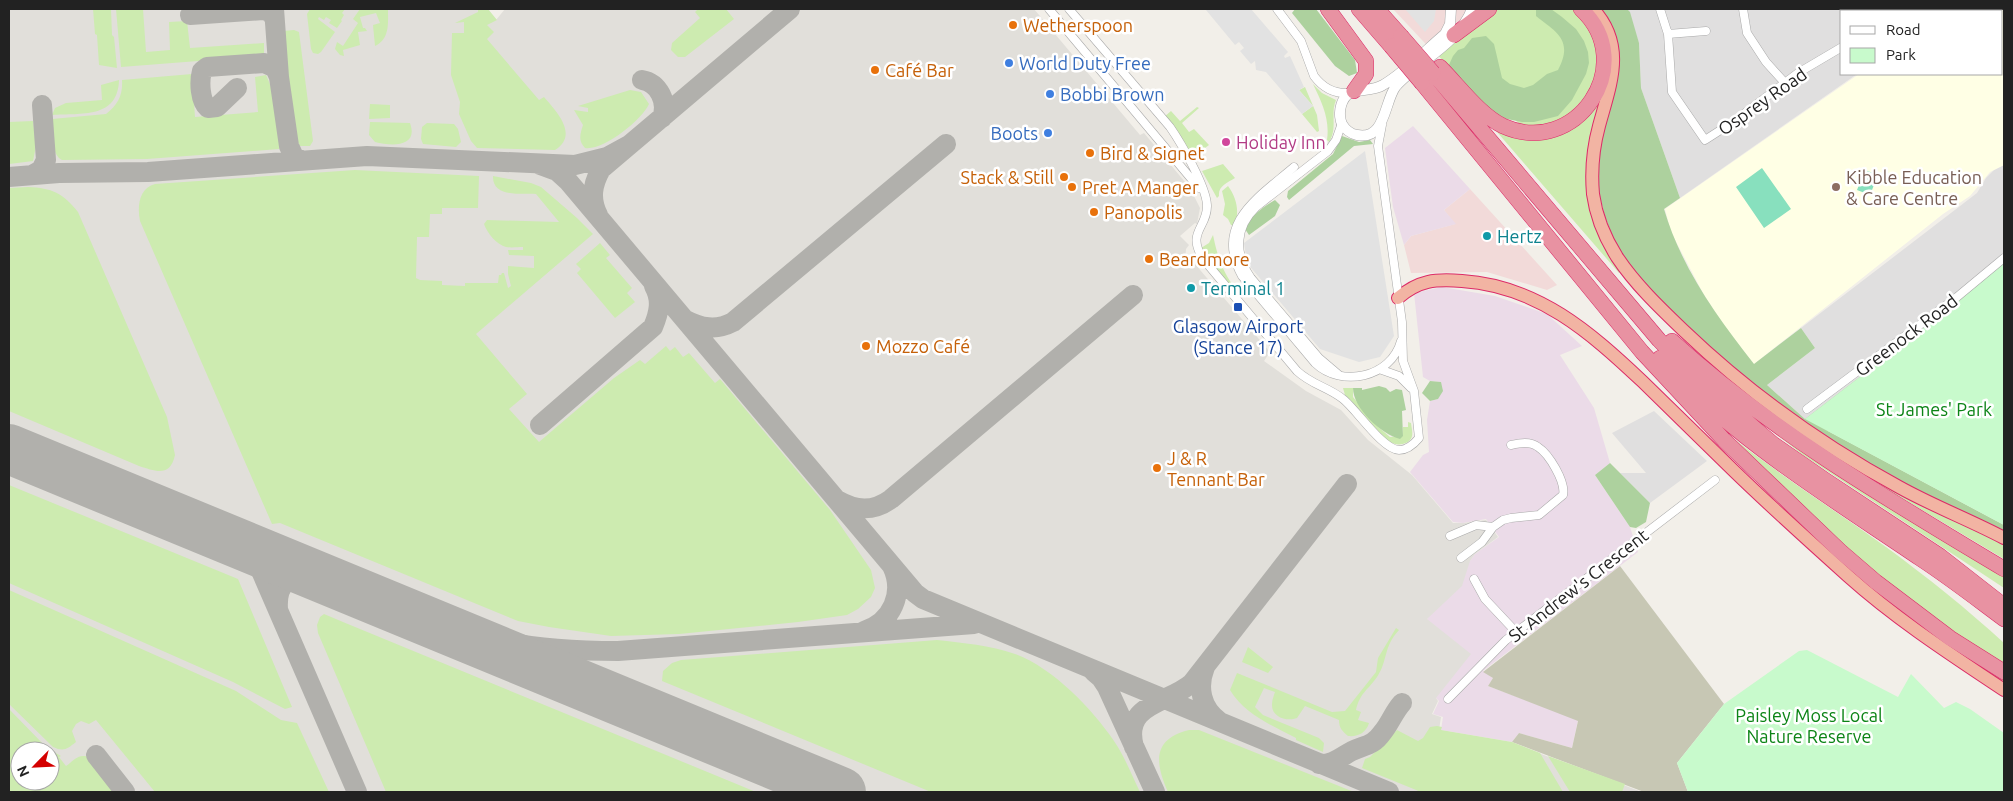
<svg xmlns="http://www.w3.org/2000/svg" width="2013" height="801" viewBox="0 0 2013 801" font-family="Ubuntu,sans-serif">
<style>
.residential{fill:#e0dfdf}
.commercial{fill:#f2dad9}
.industrial{fill:#ebdbe8}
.education{fill:#ffffe5}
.airport{fill:#e1dfda;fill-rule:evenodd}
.construction{fill:#c7c7b4}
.grass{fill:#cdebb0;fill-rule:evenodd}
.forest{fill:#add19e}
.park{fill:#c8facc}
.pitch{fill:#88e0be}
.parking{fill:#e2e2e2}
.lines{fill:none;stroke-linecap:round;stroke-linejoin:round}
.taxiway{stroke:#b1b0ac;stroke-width:20}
.runway{stroke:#b1b0ac;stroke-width:50}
.minor-casing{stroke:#a9a9a9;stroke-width:9}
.tertiary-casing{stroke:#a9a9a9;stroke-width:11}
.trunk-casing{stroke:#dc2a67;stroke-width:14}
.motorway-casing{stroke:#dc2a67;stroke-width:16}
.minor{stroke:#fff;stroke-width:8}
.tertiary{stroke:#fff;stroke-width:10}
.trunk{stroke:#f2b4a3;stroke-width:12}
.motorway{stroke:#e892a2;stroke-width:15}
.motorway-bridge-casing{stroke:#dc2a67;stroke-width:16;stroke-linecap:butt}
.motorway-bridge{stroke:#e892a2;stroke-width:15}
.food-dot{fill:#e8710a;stroke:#fff;stroke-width:2}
.shop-dot{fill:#3f7fe0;stroke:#fff;stroke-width:2}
.hotel-dot{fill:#d1479c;stroke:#fff;stroke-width:2}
.education-dot{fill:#8d6e63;stroke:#fff;stroke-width:2}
.culture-dot{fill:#0f9aa8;stroke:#fff;stroke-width:2}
.transit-dot{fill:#1a4fb4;stroke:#fff;stroke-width:2}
.labels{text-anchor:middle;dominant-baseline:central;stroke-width:5;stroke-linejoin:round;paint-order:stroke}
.food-label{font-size:18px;fill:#c56008;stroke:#fff;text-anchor:start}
.shop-label{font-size:18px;fill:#366cbe;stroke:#fff;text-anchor:start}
.street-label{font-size:18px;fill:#222;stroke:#fff}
.hotel-label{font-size:18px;fill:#b23c85;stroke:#fff;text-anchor:start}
.education-label{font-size:18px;fill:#785e54;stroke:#fff;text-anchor:start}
.culture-label{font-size:18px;fill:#0d838f;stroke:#fff;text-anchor:start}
.transit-label{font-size:18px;fill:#164399;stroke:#fff}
.park-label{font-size:18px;fill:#0c8416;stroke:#fff}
</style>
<rect width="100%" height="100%" fill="#f2efe9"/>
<!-- residential -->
<path class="residential" d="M1627 9H1950L1946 11H1842V74H1857L1680 198 1641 88 1639 43Z
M2004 165V263L1959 301 1805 419 1767 385 1815 348 1801 328 1977 193 1986 178 1994 170Z
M1654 411 1707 461 1650 503 1620 473H1646L1612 433Z"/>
<!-- commercial -->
<path class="commercial" d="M1393 9H1490L1436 55Z
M1470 189 1557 285 1547 290 1487 272 1411 273 1404 245 1411 236 1455 224 1444 210Z"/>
<!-- industrial -->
<path class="industrial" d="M1413 126 1470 189 1444 210 1456 224 1411 236 1404 245 1393 207 1385 148Z
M1442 287 1495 296 1547 314 1582 346 1560 355 1594 408 1610 463 1595 475 1630 527 1638 552 1483 671 1493 678 1488 686 1578 720 1572 748 1519 733 1512 742 1441 730 1443 717 1433 714 1439 701 1436 698 1427 619 1475 554 1499 537 1486 519 1463 523 1453 522 1410 472 1423 455 1429 452 1427 420 1430 401 1438 399 1441 382 1430 381 1423 377 1414 293Z"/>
<!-- education -->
<path class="education" d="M1952 9H2004V165L1990 172 1970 196 1943 214 1754 364 1725 327 1703 293 1671 232 1665 209 1859 74H2002V11H1949Z"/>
<!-- airport -->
<path class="airport" d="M9 9H487L496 20 505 9H1034L1140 135 1144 133 1190 188 1200 208 1197 224 1195 223 1180 236 1189 245 1186 249 1185 261 1191 267 1195 264 1270 352 1264 361 1306 391 1341 410 1368 440 1412 475 1453 523H1464L1486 520 1498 537 1475 554 1470 561 1462 586 1427 619 1471 654 1436 698 1438 701 1432 714 1441 717 1439 730 1512 743 1642 792H9ZM20 751H50V781H20Z"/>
<!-- construction -->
<path class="construction" d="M1620 566 1724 704 1677 763 1688 792H1644L1512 742 1519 733 1572 748 1578 721 1488 686 1493 678 1483 672Z"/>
<!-- grass -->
<path class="grass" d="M93 9H111L112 35 114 37 117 68 99 65 97 35 95 34Z
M116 9H143L146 52 170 50 169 22 187 21 190 48 264 43V56L121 67Z
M310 9H345L342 13 344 15 341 20 342 21 337 28 329 23 331 20 326 17 324 20 319 17 318 19 335 32 321 52 318 54 313 53 311 49 307 14Z
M360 9H388C388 23 390 39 375 46L373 25 380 23 376 13 360 17 363 28H365L367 31 358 32 360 45 343 50 344 56 340 55 335 49 337 42 343 46 358 23 353 19Z
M478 9H488L497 20 487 25 494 32 487 39 539 100 544 97C557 112 579 135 555 150L477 148 471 141 459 114 460 102 451 75 452 33H464V22L455 23 478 12Z
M698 9H726L734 19 685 57H678L671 50 672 43 700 18 695 12Z
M1492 9H1575L1598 40 1596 87 1560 123 1525 128 1448 67 1438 55Z
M294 30 299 32 313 141 310 146H300L295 137 280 34 283 31Z
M192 74 195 117 258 112 255 77 266 75C276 97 285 124 279 149L147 159 62 160C51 155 51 129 52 119L106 114C118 105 123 95 122 80Z
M119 80C118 119 81 113 52 115L55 108 66 103 102 100 101 85Z
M1313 84 1322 93 1336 100C1330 114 1338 128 1329 142L1327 140C1330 119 1322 103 1313 84Z
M1606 86 1587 172 1621 271 1619 273 1491 125 1538 137Z
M1305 87 1317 115 1319 131 1317 132 1302 114 1313 106 1299 90Z
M630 90 641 92 649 104C642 120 603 151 585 148 578 141 580 134 583 125L574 110 588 112V108L578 106Z
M370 104 390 105V118L369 119Z
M1197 107 1199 108 1182 123 1189 132 1194 129 1209 145 1201 151 1189 153 1164 117 1171 111 1180 121Z
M33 121 36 146 33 161 9 164V122Z
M370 122 410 123C419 148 391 146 375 142L369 135Z
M427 123 454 124 458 129 461 142 456 147 423 144 421 139 422 127Z
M1223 164 1235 178C1227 183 1218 186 1219 196L1217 198 1202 171Z
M355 170 479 176 478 208H442V214H430L429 237H417L416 278 420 280 442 281V285L465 286V283H498L499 275H501L502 273H504L508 288 511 286 508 274V266L534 268V256L509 255 508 250H523V247C518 247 511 248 506 247 497 245 487 233 484 224L487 220 559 222 536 194C521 193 492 198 493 176L531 183 541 187 577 218 593 234 476 334 527 394 509 409 539 442 614 378 640 360 645 364 666 346 670 351 675 347 683 357 689 353 715 383 720 379 830 510 871 570 875 588 871 597 858 609 847 615 798 622 679 634 611 636 549 627 518 621 280 523 272 524 140 221C137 207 139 188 155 184Z
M1228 186C1237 198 1240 213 1234 226L1231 225 1228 219 1223 215 1225 204 1222 191Z
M28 187C52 188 63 193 78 212L167 417 175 455C170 478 155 471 139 466L9 411V188Z
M1213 235C1217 254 1221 268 1232 284L1230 285 1207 257 1201 248 1209 243Z
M600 243 610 255 606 258 632 288 627 293 635 302 615 318 577 273 581 269 576 264Z
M1343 388H1353V397L1376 425 1390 437 1403 436V427H1408V422L1411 423C1412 431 1415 439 1406 443 1401 445 1395 445 1390 442 1379 436 1356 406 1345 395Z
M1738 405 2004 576V588L1803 455Z
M1719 427C1772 470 1830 507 1886 547 1927 577 1967 609 2004 643V683L1915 624 1920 617Z
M1872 480 2004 545V559Z
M9 485 238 579 292 707 285 709 233 682 9 583Z
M9 590 236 691 281 720 297 723 329 792H155L96 720 89 724 81 721 76 724 72 731 76 742C67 749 64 752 53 747L9 704Z
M324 614 343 622 756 792H386L318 633 317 625 320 617Z
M1396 628 1399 630C1383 647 1388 661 1377 677 1367 691 1360 693 1356 710L1361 712 1358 720 1369 723C1366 733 1358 737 1348 736 1342 731 1339 728 1339 720L1305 706 1297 718C1287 722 1271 717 1272 704 1272 700 1274 695 1275 692L1264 688 1255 707 1263 715 1319 738 1324 743 1323 752 1296 740V738C1273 726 1244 714 1230 690L1237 673 1332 712 1345 711 1376 672 1378 658Z
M937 640C963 643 990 645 1015 654 1053 668 1092 709 1114 741 1125 757 1132 776 1140 792H931L662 681 663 671 672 663 681 660Z
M1248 647 1273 667 1268 673 1242 662Z
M9 709 47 748 61 756 59 757 66 766C71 763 76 756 83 756 98 754 114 779 114 792H9ZM20 751H50V781H20Z
M1437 726 1442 727 1441 730 1512 742 1540 753 1563 792H1421L1362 768 1365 759 1370 757 1397 730 1418 741 1423 738 1430 727Z
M1189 730H1199L1354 792H1168C1155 763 1152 739 1189 730Z
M1548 756 1625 784 1622 792H1570Z"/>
<!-- forest -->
<path class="forest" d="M1295 9H1316L1355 60 1357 73 1349 76 1335 66 1292 13Z
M1536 9H1551L1562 17 1576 29 1584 41 1588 52 1589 63 1586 74 1572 100 1558 116 1534 122H1522L1497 117 1448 67 1453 56 1458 50 1464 48 1472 38 1486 36 1494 44 1502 78 1510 84 1524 88 1533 85 1547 74 1558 70C1574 40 1556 32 1536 16Z
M1598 9H1627L1630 12 1639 43 1641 88 1680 198 1664 209C1681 267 1717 317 1754 364L1801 328 1815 348 1767 385 1805 419 1959 301 2004 263 1828 431 2004 525V532L1879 471 1817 434 1740 376 1642 282 1619 252 1605 217 1598 189V147L1615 91 1619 51 1612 31Z
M1342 136 1359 142 1370 140 1373 144 1354 146 1289 200 1287 197 1288 191 1333 154Z
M1275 200 1280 205 1275 216 1249 235 1245 229C1251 215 1262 208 1275 200Z
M1430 381 1441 382 1443 391 1438 399 1430 401 1422 393Z
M1379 386 1386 388 1390 392 1396 389 1402 390 1406 410 1402 411 1403 436 1400 439C1381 434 1353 408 1353 388H1362V390Z
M1610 463 1650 503 1646 522 1636 528 1630 527 1595 475Z"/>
<!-- park -->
<path class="park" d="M2004 263V525L1805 419 1959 301Z
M1807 650 1898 697 1911 674 1944 708 1956 702 1970 709 2004 733V792H1688L1677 763 1724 704 1799 651Z"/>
<!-- pitch -->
<path class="pitch" d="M1762 168 1791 209 1764 228 1736 187Z
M1865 170 1878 175 1870 195 1857 190Z"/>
<!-- parking -->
<path class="parking" d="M1208 9H1251L1288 52 1284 56 1285 58 1290 56 1304 87 1299 90 1313 106 1302 114 1266 72 1256 70 1255 61 1251 64 1240 51 1244 48 1239 42 1235 45 1206 10Z
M1405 9H1436L1434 21 1425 32Z
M1365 151 1394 336 1380 357 1359 362 1320 349 1247 263 1244 243Z"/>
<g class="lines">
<!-- taxiway -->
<path class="taxiway" d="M274 9 279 77 289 146 294 157 300 160
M190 15 263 10 271 12 274 18
M642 80C659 83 668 102 662 118
M237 88 217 107 208 108C200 101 199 82 202 71L207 67 264 63 275 68 279 77
M538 164 557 171 568 181 915 593 923 599 1389 792
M32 175 41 170 46 160 42 105
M9 177 59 173 148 172 367 156 575 165 607 157 629 145
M598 215C590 199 592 185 601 169L790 9
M684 319C701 328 716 331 733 322L946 144
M540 425 653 327C659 313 662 300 654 286
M837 500C856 511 873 512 891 499L1133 295
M229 541C242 547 250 552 258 564L357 792
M278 609C276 580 293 572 319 577
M427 621C450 628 474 635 498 640 537 649 578 651 618 651L974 624
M864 631C892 622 905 593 892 566
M1205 667C1197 687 1201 708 1219 721
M1094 672 1101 678 1107 687 1155 792
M1134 747C1122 703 1168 704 1192 683L1347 484
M96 755 125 792
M1319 764C1332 765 1341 757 1352 751 1364 745 1373 746 1382 733 1390 724 1393 713 1402 703"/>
<!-- runway -->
<path class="runway" d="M9 449 841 792"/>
<!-- minor casing -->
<g class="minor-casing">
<path id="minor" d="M1049 9 1199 188
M1069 9 1170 127C1181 143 1206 186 1207 205 1208 228 1185 232 1204 260L1297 371C1312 385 1328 387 1343 399 1356 409 1383 450 1399 450 1407 450 1414 444 1419 438L1414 391 1403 361 1402 322 1378 146 1382 125
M1277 9 1301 41 1314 76C1323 88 1334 94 1349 93
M1660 9 1668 34 1672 92 1705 140 1733 122 1798 73 1842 47
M1743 9 1747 33 1766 62 1785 83
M1892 11 1896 9
M1668 34 1706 31
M1294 167C1259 197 1213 224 1242 276L1315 363C1341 388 1391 378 1401 341
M1379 369 1399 376 1411 388
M1339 375 1319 358 1251 278C1234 254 1235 227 1256 207L1328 151 1336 140 1342 123
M1807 409 1957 297 2004 258
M1450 536 1476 525 1493 527
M1461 558 1482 542 1493 527 1503 520 1511 518 1539 515 1563 495C1566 482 1549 454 1538 447 1530 441 1520 443 1511 445
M1474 579 1485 599 1516 632
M1448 699 1506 640 1715 480"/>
</g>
<!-- tertiary casing -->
<g class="tertiary-casing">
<path id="tertiary" d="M1451 9 1450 24 1445 34C1425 51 1405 72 1383 85 1372 92 1355 88 1347 95 1340 102 1338 115 1342 124 1345 129 1351 134 1357 135 1386 141 1384 101 1396 86 1420 60 1459 43 1472 9"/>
</g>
<!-- trunk casing -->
<g class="trunk-casing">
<path id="trunk" d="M1593 9C1627 46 1610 85 1599 126 1593 148 1591 171 1593 194 1596 216 1605 238 1617 257 1635 284 1659 307 1683 330 1747 391 1821 445 1899 487 1933 506 1970 520 2004 538
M1398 298C1419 280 1435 279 1462 281 1538 286 1590 332 1643 382 1673 411 1703 441 1733 470 1770 506 1809 541 1848 576 1896 619 1950 654 2004 690"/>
</g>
<!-- motorway casing -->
<g class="motorway-casing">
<path id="motorway" d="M1328 9 1366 61V74L1354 91
M1359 9 1391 46
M1377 9 1401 36
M1454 35 1489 9
M1440 67C1458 85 1480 115 1503 126 1576 159 1640 64 1581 9
M1433 73 1659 340 1697 379 1773 444 1825 480 1940 556 2004 606
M1422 83 1642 352 1724 440 1840 551 1876 582 1950 638 2004 672
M1672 341C1772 432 1889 500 2004 569
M1660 358C1735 440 1830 497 1921 559 1950 578 1977 599 2004 619"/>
</g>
<!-- minor -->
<use href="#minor" class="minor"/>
<!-- tertiary -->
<use href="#tertiary" class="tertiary"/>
<!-- trunk -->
<use href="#trunk" class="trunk"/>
<!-- motorway -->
<use href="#motorway" class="motorway"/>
<!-- motorway-bridge casing -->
<g class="motorway-bridge-casing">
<path id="motorway-bridge" d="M1401 36 1433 73
M1391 46 1422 83"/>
</g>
<!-- motorway-bridge -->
<use href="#motorway-bridge" class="motorway-bridge"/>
</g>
<!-- markers -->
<g class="food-dot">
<circle cx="1013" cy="25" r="5"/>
<circle cx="875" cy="70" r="5"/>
<circle cx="1090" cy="153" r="5"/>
<circle cx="1064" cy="177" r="5"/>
<circle cx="1072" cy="187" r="5"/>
<circle cx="1094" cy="212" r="5"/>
<circle cx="1149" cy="259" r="5"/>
<circle cx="866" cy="346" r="5"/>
<circle cx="1157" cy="468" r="5"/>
</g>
<g class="shop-dot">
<circle cx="1009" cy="63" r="5"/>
<circle cx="1050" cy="94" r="5"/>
<circle cx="1048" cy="133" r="5"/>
</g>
<circle class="hotel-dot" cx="1226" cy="142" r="5"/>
<circle class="education-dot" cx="1836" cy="187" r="5"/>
<g class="culture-dot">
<circle cx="1487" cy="236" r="5"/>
<circle cx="1191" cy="288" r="5"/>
</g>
<rect class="transit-dot" x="1233" y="302" width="10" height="10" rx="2.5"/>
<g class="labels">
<!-- food labels -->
<g class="food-label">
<text x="1023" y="25">Wetherspoon</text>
<text x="885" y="70">Café Bar</text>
<text x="1100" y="153">Bird &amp; Signet</text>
<text x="1054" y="177" text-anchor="end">Stack &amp; Still</text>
<text x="1082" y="187">Pret A Manger</text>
<text x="1104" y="212">Panopolis</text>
<text x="1159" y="259">Beardmore</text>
<text x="876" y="346">Mozzo Café</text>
<text x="1167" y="458">J &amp; R<tspan x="1167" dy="21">Tennant Bar</tspan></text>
</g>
<!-- shop labels -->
<g class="shop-label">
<text x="1019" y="63">World Duty Free</text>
<text x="1060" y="94">Bobbi Brown</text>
<text x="1038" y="133" text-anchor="end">Boots</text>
</g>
<!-- street labels -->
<g class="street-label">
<text transform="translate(1762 101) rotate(-35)">Osprey Road</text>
<text transform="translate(1906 335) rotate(-37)">Greenock Road</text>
<text transform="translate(1578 585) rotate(-38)">St Andrew's Crescent</text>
</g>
<!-- hotel labels -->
<g class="hotel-label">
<text x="1236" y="142">Holiday Inn</text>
</g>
<!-- education labels -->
<g class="education-label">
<text x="1846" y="177">Kibble Education<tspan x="1846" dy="21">&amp; Care Centre</tspan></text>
</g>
<!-- culture labels -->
<g class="culture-label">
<text x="1497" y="236">Hertz</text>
<text x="1201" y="288">Terminal 1</text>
</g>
<!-- transit labels -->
<g class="transit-label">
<text x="1238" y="326">Glasgow Airport<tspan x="1238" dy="21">(Stance 17)</tspan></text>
</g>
<!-- park labels -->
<g class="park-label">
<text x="1934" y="409">St James' Park</text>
<text x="1809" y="715">Paisley Moss Local<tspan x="1809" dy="21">Nature Reserve</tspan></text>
</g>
</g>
<!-- border -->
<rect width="2013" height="801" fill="none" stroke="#222222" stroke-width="20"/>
<!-- legend -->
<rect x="1840" y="10" width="162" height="65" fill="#ffffff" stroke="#a7a7a7"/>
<rect x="1850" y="26" width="25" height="8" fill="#ffffff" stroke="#a7a7a7"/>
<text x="1886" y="35" font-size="15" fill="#222222">Road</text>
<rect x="1850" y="48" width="25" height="15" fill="#c8facc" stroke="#a7a7a7"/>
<text x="1886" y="60" font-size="15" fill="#222222">Park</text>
<!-- north arrow -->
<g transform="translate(35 766) rotate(246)"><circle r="24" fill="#ffffff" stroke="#a7a7a7"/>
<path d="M0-4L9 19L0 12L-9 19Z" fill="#d40000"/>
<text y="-8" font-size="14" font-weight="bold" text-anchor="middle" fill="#222222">N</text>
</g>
</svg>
